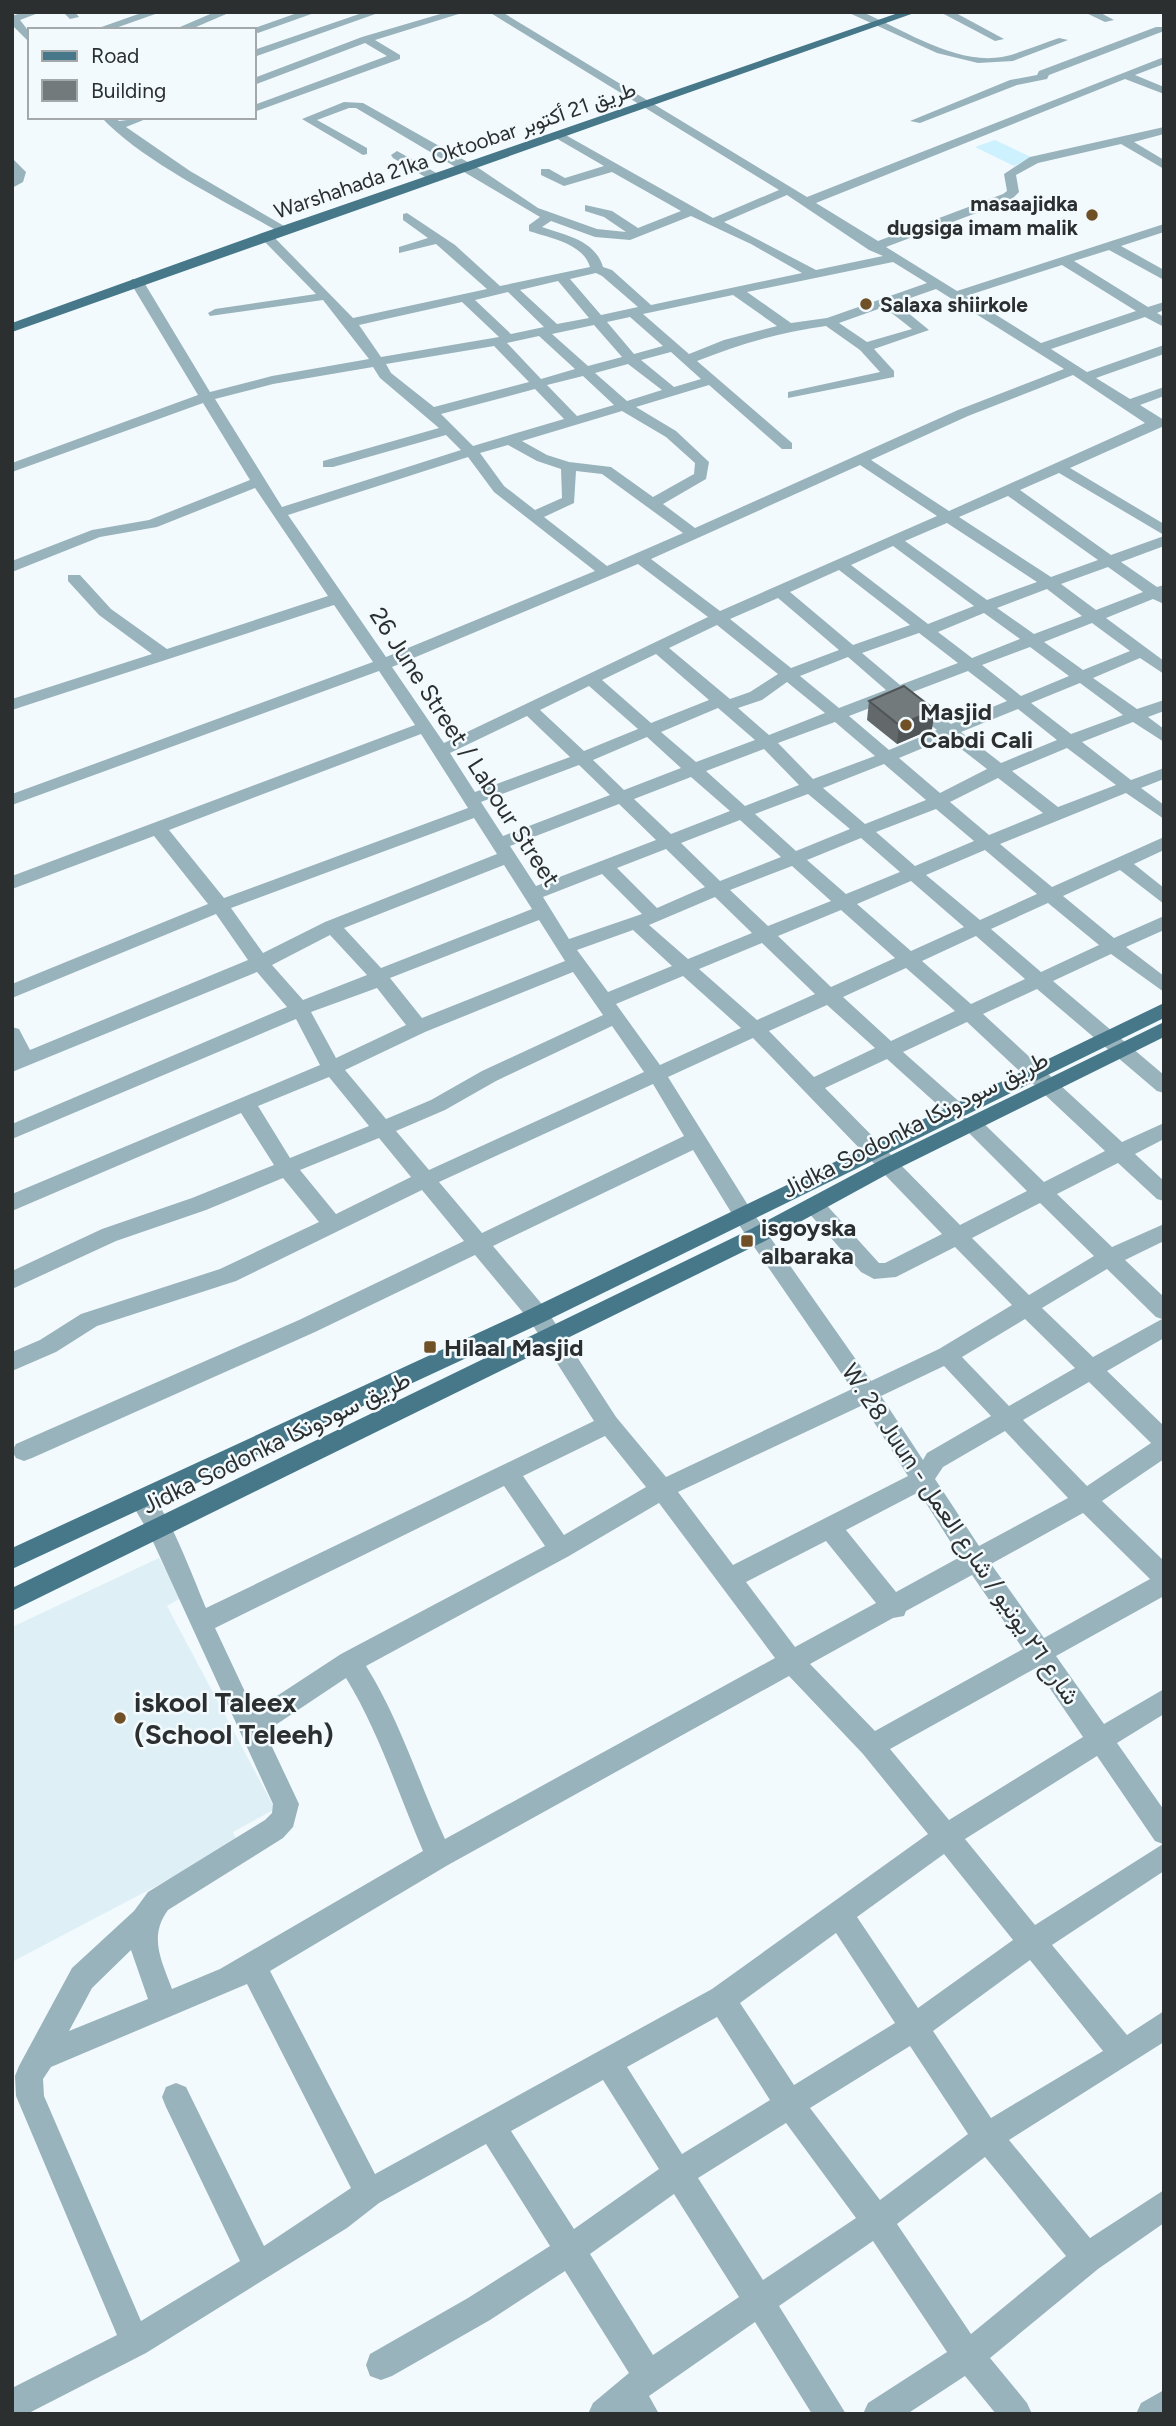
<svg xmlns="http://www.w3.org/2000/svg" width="1176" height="2426" viewBox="0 0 1176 2426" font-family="Figtree,Vazirmatn,sans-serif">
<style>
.built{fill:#dfeff6}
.green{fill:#cdf1fe}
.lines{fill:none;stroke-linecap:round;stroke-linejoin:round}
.minor{fill:#99b3bd;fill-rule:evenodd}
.major{fill:#46788a;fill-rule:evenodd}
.wall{fill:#63696b}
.shaded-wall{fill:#505557}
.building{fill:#737a7c;stroke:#505557;stroke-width:2}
.poi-dot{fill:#705026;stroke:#f2fafd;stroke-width:2.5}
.labels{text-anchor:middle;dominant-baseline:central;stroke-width:5;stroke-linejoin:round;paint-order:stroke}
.far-street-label{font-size:21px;fill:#2c2f30;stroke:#f2fafd}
.far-poi-label{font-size:21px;font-weight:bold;fill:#2c2f30;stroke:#f2fafd;text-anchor:end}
.poi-label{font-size:24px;font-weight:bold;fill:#2c2f30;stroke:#f2fafd;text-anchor:start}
.street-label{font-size:24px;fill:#2c2f30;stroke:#f2fafd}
.near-poi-label{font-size:28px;font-weight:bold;fill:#2c2f30;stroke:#f2fafd;text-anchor:start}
</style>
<rect width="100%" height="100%" fill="#f2fafd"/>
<!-- built -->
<path class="built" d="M159 1558 181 1598 167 1606 275 1809 233 1832 238 1843 12 1962V1627Z"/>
<!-- green -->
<path class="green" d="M995 140 1033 158 1014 166 975 147Z"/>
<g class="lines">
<!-- minor -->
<path class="minor" d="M24 12H41L20 20 30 33V43L12 25V16Z
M63 12H75L79 17 70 19Z
M144 12H161L110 30H93Z
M215 12H231L189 30H173Z
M300 12H317L258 33 249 30Z
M365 12H381L254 57V50Z
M447 12H465L375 40 400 55V59L254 112V105L387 56 365 43 254 85V78L362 37Z
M489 12H502L807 197 1164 57V64L1135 75 1164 87V94L1125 79 816 203 878 241 1003 194 1007 191 1004 174 1030 157 1164 127V134L1134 142 1164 160V169L1121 144 1038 163 1016 175 1019 192 1011 200 886 247 957 291 1164 224V232L1121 246 1164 270V280L1109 250 1074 261 1148 307 1164 302V310L1157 313 1164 317V327L1145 317 1051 349 1087 372 1164 345V354L1096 378 1130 399 1164 387V396L1140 405 1164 420V426L1070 468 1164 524V535L1059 473 1020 490 1111 555 1164 536V546L1121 562 1157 587 1164 585V604L1153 599 1106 618 1164 661V674L1140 658 1093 678 1137 709 1164 700V711L1148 717 1164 729V742L1133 722 1082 742 1131 780 1164 768V779L1141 788 1164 805V819L1126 793 1000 844 1052 887 1164 837V850L1134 864 1164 888V904L1120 870 1063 896 1114 938 1164 916V930L1126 947 1164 976V992L1111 954 1053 981 1164 1075V1093L1157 1091 1037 989 983 1014 1122 1142 1164 1123V1139L1135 1154 1164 1181V1201L1157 1199 1118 1163 1057 1194 1112 1247 1164 1224V1241L1125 1260 1164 1297V1338L1107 1371 1164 1426V1459L1102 1501 1164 1561V1596L1056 1656 1104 1724 1164 1689V1714L1117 1743 1164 1810V1871L1052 1945 1127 2035 1164 2011V2042L1009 2140 1090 2238 1164 2190V2223L1098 2269 990 2358 1027 2403 1032 2414H996L965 2376 907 2414H863L868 2403 947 2352 873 2241 779 2306 846 2414H812L755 2322 649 2396 659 2414H588L593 2403 629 2373 565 2271 490 2320 392 2376 381 2380 370 2376 366 2365 370 2354 468 2298 550 2246 486 2144 379 2203 347 2228 146 2353 27 2414H12V2388L117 2335 16 2096 15 2076 19 2066 72 1968 134 1911 148 1892 265 1820 272 1813 273 1804 149 1533 129 1499 133 1492C138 1490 143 1488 148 1492 166 1504 196 1585 206 1608L594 1421 530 1321 475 1255 315 1332 32 1458 24 1461 16 1458 12 1451 16 1444 299 1320 464 1241 422 1190 236 1281 97 1326 56 1352 12 1371V1352L40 1340 81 1314 220 1269 319 1222 283 1178 206 1210 116 1241 12 1289V1271L102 1229 192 1198 274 1165 241 1113 12 1211V1194L320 1065 296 1019 12 1139V1124L287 1007 257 972 12 1072V1027L19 1029 30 1050 248 960 216 914 12 998V984L208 904 154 836 12 889V876L415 725 379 671 12 805V794L373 662 334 605 12 710V699L152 654 99 615 68 581V575H80L111 609 167 649 328 596 255 488 157 527 100 537 12 572V561L92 530 149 520 250 480 203 403 12 472V463L198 395 130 282 132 279H142L210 392 272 376 369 359 323 300 210 316 208 313 215 309 316 294 262 239V233H270L353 318 487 289 436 244 399 253V247L428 238 403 220V214L407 213 455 245 500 286 590 267C583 243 549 238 529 231V225L540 217 356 108H349L317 120 367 148V154L363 155 302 119 344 102 363 103 480 169 538 208 597 229 626 232 604 217 585 211V205L612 211 638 228 681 211 612 172 564 186 541 175V169H549L565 178 604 166 554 137V133H562L713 218 779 190ZM787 195 869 250 883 256 816 270 724 222ZM691 216 751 244 802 273 651 305 612 270 603 267C595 240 565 235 542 227L551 221 595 237 630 240ZM893 262 927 283 827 318 791 323 747 292ZM1062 265 1136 311 1041 343 966 296ZM596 273 602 276 638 307 601 315 570 279ZM558 281 589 318 557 324 520 290ZM936 289 1064 369 958 410 695 528 663 504 706 479 709 462 676 431 636 407 709 385 782 449H792V443L697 361C739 344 781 332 826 326L860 350 880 372 788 392V398L894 377V371L874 349 929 330 896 303ZM508 292 544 327 511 334 475 300ZM733 295 777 326 724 340 689 354 643 314ZM462 302 499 337 381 357 359 325ZM884 307 912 329 867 342 839 323ZM630 317 663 346 634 354 607 322ZM594 325 622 357 588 366 552 334ZM539 336 575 369 541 379 507 343ZM494 346 529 382 434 407 391 373 386 364ZM671 352 701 379 674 387 641 360ZM628 364 662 390 627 401 595 373ZM373 367 380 378 439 428 323 461V467H333L446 435 461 450 282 507 215 399 273 384ZM1073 375 1145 423 949 511 871 460 968 416ZM583 376 614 405 577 416 547 385ZM535 389 564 419 473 446 441 414ZM622 411 666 437 695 463 694 474 653 497 611 467 569 462 547 455 522 441ZM508 445 537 461 561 469 562 498 535 510 504 486 480 453ZM468 457 494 492 595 571 386 657 288 515ZM860 465 937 516 720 611 651 559ZM576 471 602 474 683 533 607 566 544 517 574 503ZM1008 496 1098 560 1051 577 959 517ZM947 523 1037 582 987 600 905 541ZM893 546 974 606 928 624 851 565ZM638 564 708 617 444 743 392 667ZM1108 567 1143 592 1096 610 1061 584ZM839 570 910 625 853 645 790 592ZM1047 589 1082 616 1034 634 997 608ZM778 598 839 650 791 668 730 619ZM984 613 1020 639 972 658 938 632ZM1092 623 1130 651 1083 670 1044 642ZM717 625 778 674 750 692 730 699 669 648ZM919 633 958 663 900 685 862 653ZM1030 647 1069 676 1021 696 982 665ZM656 654 709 700 651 723 602 680ZM848 657 886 690 839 708 800 676ZM968 671 1007 701 951 724 910 693ZM787 682 825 713 769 735 738 708 762 700ZM1080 683 1123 715 1071 734 1031 703ZM589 686 638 729 584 751 540 710ZM896 698 937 730 889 750 849 716ZM718 708 755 740 696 762 661 732ZM1018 709 1057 740 1001 763 961 732ZM527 716 570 757 475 792 450 753ZM835 722 875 756 813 779 778 743ZM421 734 468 808 224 898 169 830ZM647 737 681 768 624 790 593 760ZM947 738 987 769 940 793 899 758ZM1067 748 1116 785 1058 807 1012 771ZM764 749 799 785 745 806 706 771ZM884 764 926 800 865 824 823 788ZM579 765 610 795 503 836 481 802ZM691 777 730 811 671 834 634 799ZM998 778 1043 813 989 835 950 802ZM808 794 850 829 796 851 755 814ZM619 804 656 840 536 886 510 846ZM936 809 974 841 915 866 876 832ZM474 818 497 854 325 922 263 953 231 908ZM740 820 781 857 720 881 681 843ZM861 838 900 872 846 894 807 860ZM666 849 705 887 657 908 617 868ZM985 850 1037 894 980 920 926 875ZM504 865 532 909 381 968 344 928ZM792 866 831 901 768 926 730 890ZM602 874 642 914 569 939 543 897ZM911 881 964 927 911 951 857 904ZM715 897 752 933 688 959 649 925ZM1048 903 1099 945 1041 972 991 929ZM841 910 895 958 831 987 778 936ZM539 920 565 961 422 1018 390 978ZM633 930 672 966 608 992 577 950ZM330 935 367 975 303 1000 272 965ZM976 936 1025 979 971 1004 922 961ZM762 943 815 994 757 1020 699 969ZM906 968 955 1011 891 1041 843 997ZM573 972 603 1015 482 1071 431 1100 386 1119 345 1070 425 1032ZM683 976 741 1028 660 1065 616 1004ZM377 988 406 1025 336 1058 311 1012ZM827 1005 875 1048 814 1077 769 1031ZM967 1022 1105 1151 1044 1182 978 1118H964L961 1123 964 1128 1027 1191 960 1225 825 1088 887 1059 949 1115H963L966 1110 963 1105 903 1052ZM612 1026 644 1072 429 1170 396 1131 445 1110 496 1081ZM753 1038 942 1234 885 1263H879L821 1199H807L804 1205 807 1211 861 1272 874 1279 896 1277 955 1247 1012 1305 939 1349 871 1381 751 1210 668 1077ZM329 1077 369 1126 290 1158 258 1106ZM653 1084 684 1136 482 1233 439 1182ZM379 1138 411 1177 336 1214 300 1170ZM693 1150 737 1222 852 1389 666 1477 616 1417 546 1309 493 1246ZM1040 1203 1094 1256 1029 1295 972 1238ZM1107 1269 1156 1317 1162 1319 1093 1357 1042 1308ZM1025 1319 1075 1368 1009 1406 962 1357ZM944 1366 991 1416 927 1453 923 1460 881 1396ZM1089 1382 1151 1443 1087 1486 1023 1420ZM863 1405 908 1476 733 1565 678 1492ZM1005 1431 1068 1498 979 1546 935 1479 943 1467ZM605 1436 646 1487 564 1535 523 1476ZM504 1486 545 1546 341 1654 254 1711 215 1628ZM919 1492 960 1557 896 1592 846 1530ZM659 1503 775 1658 445 1839C418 1781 400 1720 366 1666L569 1556ZM1083 1513 1150 1579 1044 1638 991 1564ZM826 1541 876 1603 795 1647 746 1582ZM972 1575 1023 1649 875 1731 810 1664 893 1618 904 1616 906 1611ZM1036 1668 1083 1737 949 1820 890 1749ZM789 1676 863 1754 928 1834 712 1989 375 2174 270 1971 448 1865ZM346 1678C379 1732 398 1793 423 1851L220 1969 172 1989C162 1961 148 1937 168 1910L283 1838 293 1827 299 1804 265 1732ZM1097 1756 1155 1841 1163 1844 1035 1925 965 1839ZM944 1854 1013 1940 918 2008 857 1917ZM836 1933 895 2023 794 2085 740 2003ZM131 1950 148 1999 69 2031 92 1988ZM1030 1960 1103 2051 991 2118 933 2031ZM247 1984 351 2188 264 2246 186 2087 176 2083 166 2087 162 2097 166 2107 240 2261 141 2321 44 2096 43 2079 51 2067ZM717 2017 770 2100 682 2154 627 2067ZM910 2046 968 2134 880 2200 810 2108ZM603 2080 659 2169 574 2229 511 2131ZM786 2123 856 2218 763 2280 698 2178ZM985 2157 1066 2256 971 2334 897 2224ZM674 2194 739 2297 653 2355 590 2254Z
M847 12H862C903 29 955 65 1002 57 1021 53 1040 44 1059 38L1068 40 1013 61 978 63 937 53Z
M940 12H954L1004 39 995 41Z
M1084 12H1099L1114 20 1105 22Z
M1156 27H1164V31L1049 75 1047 79 1017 85 920 123 910 121 1010 80 1037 75 1039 71Z
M101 117H114L119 121 151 117 126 127 190 171 291 230 281 233C225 201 143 162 101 117Z
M397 151 440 175 442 178 432 181 393 158 391 155Z
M12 158 26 172 23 182 12 188Z
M1164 2390V2414H1136L1141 2403Z"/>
<!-- major -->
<path class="major" d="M901 12H917L12 332V323L262 233Z
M1164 1003V1018L546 1321 12 1569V1548L530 1309Z
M1164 1022V1037L895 1170 765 1241 12 1611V1588L751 1229 881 1160Z"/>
</g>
<!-- wall -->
<path class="wall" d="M869 701 932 729 897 744 867 720Z"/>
<!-- shaded-wall -->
<path class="shaded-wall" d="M935 710 932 729 897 744 899 725Z"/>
<!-- building -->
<path class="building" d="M904 686 935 710 899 725 869 701Z"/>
<!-- markers -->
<g class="poi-dot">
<circle cx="1092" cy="215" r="7"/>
<circle cx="866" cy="304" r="7"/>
<circle cx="906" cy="725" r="7"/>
<rect x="740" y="1234" width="14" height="14" rx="3.5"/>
<rect x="423" y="1340" width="14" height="14" rx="3.5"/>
<circle cx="120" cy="1718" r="7"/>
</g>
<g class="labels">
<!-- far-street labels -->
<g class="far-street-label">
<text transform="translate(455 150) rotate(-19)">Warshahada 21ka Oktoobar طريق 21 أكتوبر</text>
</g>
<!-- far-poi labels -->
<g class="far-poi-label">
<text x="1078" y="203">masaajidka<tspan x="1078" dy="24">dugsiga imam malik</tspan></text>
<text x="880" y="304" text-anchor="start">Salaxa shiirkole</text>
</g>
<!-- poi labels -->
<g class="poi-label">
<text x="920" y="711">Masjid<tspan x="920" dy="28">Cabdi Cali</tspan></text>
<text x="761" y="1227">isgoyska<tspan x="761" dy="28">albaraka</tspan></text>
<text x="444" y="1347">Hilaal Masjid</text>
</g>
<!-- street labels -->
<g class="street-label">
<text transform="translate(465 747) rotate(57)">26 June Street / Labour Street</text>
<text transform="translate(915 1124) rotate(-27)">Jidka Sodonka طريق سودونكا</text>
<text transform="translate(276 1442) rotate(-26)">Jidka Sodonka طريق سودونكا</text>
<text transform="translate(961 1534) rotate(56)">W. 28 Juun - شارع ٢٦ يونيو / شارع العمل</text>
</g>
<!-- near-poi labels -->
<g class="near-poi-label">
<text x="134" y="1702">iskool Taleex<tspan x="134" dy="32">(School Teleeh)</tspan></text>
</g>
</g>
<!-- border -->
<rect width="1176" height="2426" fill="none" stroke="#2c2f30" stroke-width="28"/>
<!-- legend -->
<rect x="28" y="28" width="228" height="91" fill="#f2fafd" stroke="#a3a9ab" stroke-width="2"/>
<rect x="42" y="51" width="35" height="10" fill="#46788a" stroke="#a3a9ab" stroke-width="2"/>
<text x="91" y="63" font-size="21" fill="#2c2f30">Road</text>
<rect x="42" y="80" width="35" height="21" fill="#737a7c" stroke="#a3a9ab" stroke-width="2"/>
<text x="91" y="98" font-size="21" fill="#2c2f30">Building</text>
</svg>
